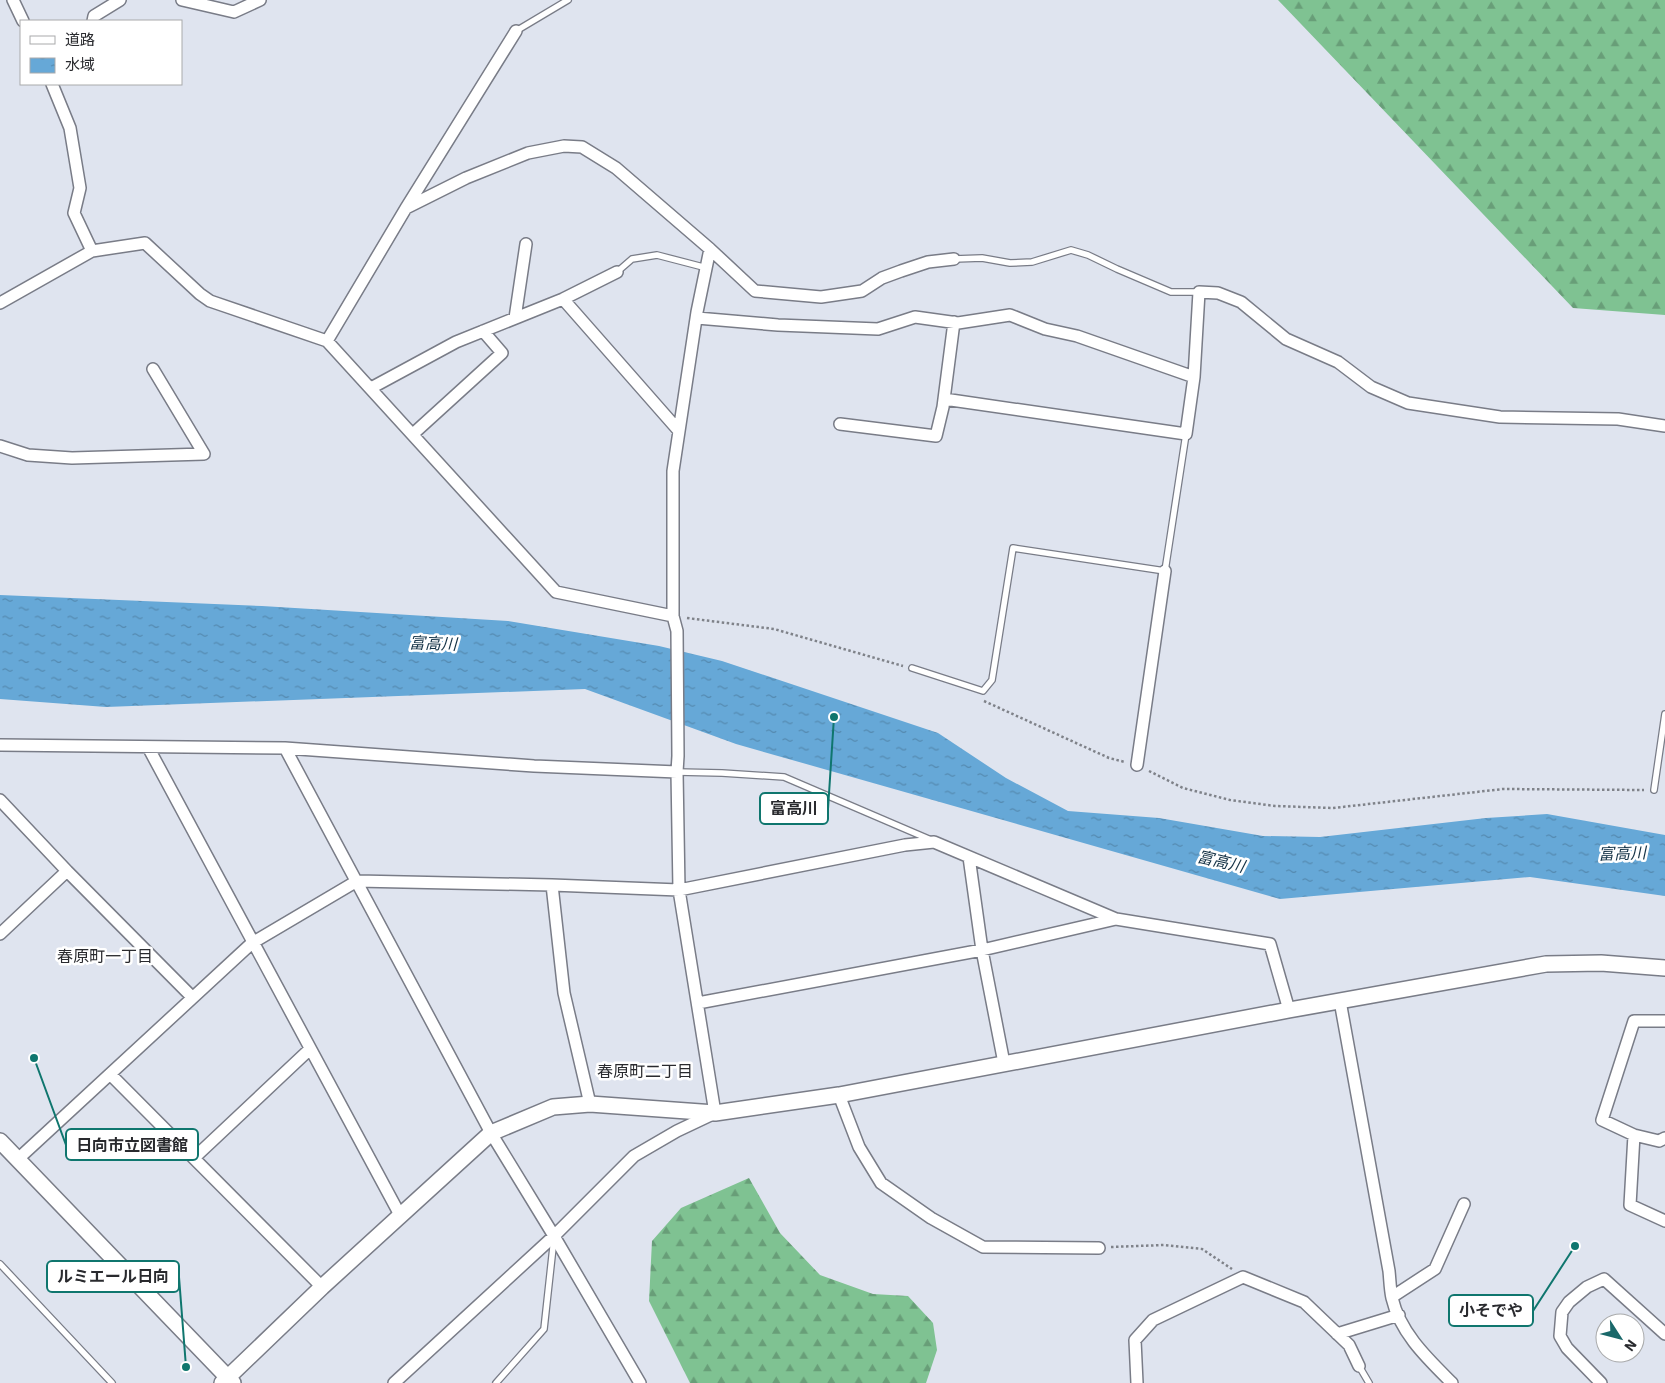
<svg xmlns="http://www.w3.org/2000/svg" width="1665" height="1383" viewBox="0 0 1665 1383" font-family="'IBM Plex Sans','Noto Sans JP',sans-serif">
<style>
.forest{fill:url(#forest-firs)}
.water{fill:url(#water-ripples)}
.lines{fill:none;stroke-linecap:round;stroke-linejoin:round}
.service-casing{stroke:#797c87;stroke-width:8}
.minor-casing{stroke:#797c87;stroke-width:14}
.tertiary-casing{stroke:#797c87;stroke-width:18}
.path{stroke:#7f8289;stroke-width:2.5;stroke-dasharray:2.5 2.5;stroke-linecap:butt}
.service{stroke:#fff;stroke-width:5.5}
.minor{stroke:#fff;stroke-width:11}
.tertiary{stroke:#fff;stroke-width:15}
.labels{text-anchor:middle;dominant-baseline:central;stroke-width:5;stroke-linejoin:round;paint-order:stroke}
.water-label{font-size:16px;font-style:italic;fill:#143246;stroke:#fff}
.neighbourhood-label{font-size:16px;fill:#292a2e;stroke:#fff}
.leader{fill:none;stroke:#0f766e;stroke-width:2}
.callout-dot{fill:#0f766e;stroke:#fff;stroke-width:2}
.callout{fill:#fff;stroke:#0f766e;stroke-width:2}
.callout-label{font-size:16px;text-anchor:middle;font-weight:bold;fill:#292a2e}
</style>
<defs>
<pattern id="forest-firs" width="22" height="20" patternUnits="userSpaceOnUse" patternTransform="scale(1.25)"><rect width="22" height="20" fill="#7fc292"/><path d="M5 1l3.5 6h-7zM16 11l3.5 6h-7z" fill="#689e78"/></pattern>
<pattern id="water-ripples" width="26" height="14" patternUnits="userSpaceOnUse" patternTransform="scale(1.25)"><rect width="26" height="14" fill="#66a8d7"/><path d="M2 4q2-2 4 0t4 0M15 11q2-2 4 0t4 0" fill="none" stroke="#5489af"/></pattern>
</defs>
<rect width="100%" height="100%" fill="#dfe4ef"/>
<!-- forest -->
<path class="forest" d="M1278 0H1665V315L1573 308Z
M749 1178 780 1233 820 1275 873 1294 908 1296 933 1323 937 1350 926 1383H690L649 1301 652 1241 681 1208Z"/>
<!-- water -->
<path class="water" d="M0 595 262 606 508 621 659 646 722 661 938 733 1006 778 1068 811 1159 818 1263 836 1320 837 1486 818 1547 814 1665 835V896L1530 877 1280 899 736 744 585 689 106 707 0 699Z"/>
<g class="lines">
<!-- service casing -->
<g class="service-casing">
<path id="service" d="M516 31 568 0
M954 259 982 258 1010 263 1032 262 1071 250 1088 255 1117 269 1171 292H1199
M617 272 632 259 657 255 707 268
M912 668 983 691 992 680 1013 548 1165 571 1186 434
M677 772 722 773 784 777 931 840
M1654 790 1665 714
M0 1264 112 1383
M1359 1366 1369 1383
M496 1383 544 1329 554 1238"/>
</g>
<!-- minor casing -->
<g class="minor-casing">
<path id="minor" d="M13 0 23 21
M182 0 234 12 260 0
M93 21 94 16 120 0
M52 84 70 128 80 188 74 213 92 251
M406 208 466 178 528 153 564 146 582 147 616 168 710 249 755 291 821 297 862 291 882 278 901 271 928 262 954 259
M563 299 679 431
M0 303 92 251 145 243 200 294 210 301 327 341 556 592 673 616
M515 318 526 244
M697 318 778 325 878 329 915 317 958 323 1010 315 1045 329 1077 336 1194 377
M327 341 406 208 516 31
M371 388 456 342 563 299 617 272
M944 399 1186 434 1194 377 1199 292 1218 293 1241 302 1286 339 1338 362 1371 387 1408 403 1500 417 1618 419 1665 426
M840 424 936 436 943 407 954 322
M413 434 502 353 483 331
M0 446 28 455 72 458 204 454 153 369
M0 745 285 748 534 766 677 772
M148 747 400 1215
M285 748 491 1133 554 1236 640 1383
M1137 765 1165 571
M0 800 67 871 192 997
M969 857 982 950 1004 1063
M552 885 564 993 590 1104
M0 934 67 871
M1340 1001 1389 1271C1390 1280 1390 1289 1392 1298 1400 1333 1428 1359 1452 1383
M698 1003 982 950 1116 919
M1665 1021H1634L1602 1120 1634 1135 1630 1205 1665 1221
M110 1074 322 1287
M839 1095 859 1147 881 1183 931 1218 983 1247 1099 1248
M1634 1135 1659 1141 1665 1138
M194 1158 310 1049
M18 1159 252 943 357 881 552 885 679 890 905 845 934 842 1116 919 1270 944 1289 1010
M1392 1297 1435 1269 1464 1204
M1337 1334 1399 1315
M394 1383 554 1236 634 1156 677 1131 715 1113 679 890 677 772 678 756 677 631 673 616V471L697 312 710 249
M1137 1383 1135 1340 1153 1320 1243 1277 1304 1302 1349 1345 1359 1366
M1601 1383 1567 1348 1560 1336 1562 1312 1569 1302 1587 1287 1604 1279 1665 1334"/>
</g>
<!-- tertiary casing -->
<g class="tertiary-casing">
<path id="tertiary" d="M0 1141 233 1383
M222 1383 322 1287 491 1133 553 1107 590 1104 715 1113 839 1095 1289 1010 1546 964 1601 963 1665 968"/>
</g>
<!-- path -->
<path class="path" d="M687 618 774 629 903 666
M984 701 1109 758 1125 762
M1149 771 1183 788 1230 800 1275 806 1333 808 1503 789 1644 790
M1111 1247 1164 1245 1202 1249 1232 1269"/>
<!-- service -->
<use href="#service" class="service"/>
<!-- minor -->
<use href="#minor" class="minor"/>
<!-- tertiary -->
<use href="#tertiary" class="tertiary"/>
</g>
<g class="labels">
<!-- water labels -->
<g class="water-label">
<text transform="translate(433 643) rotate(2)">富高川</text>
<text transform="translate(1622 853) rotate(-2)">富高川</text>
<text transform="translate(1221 861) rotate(13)">富高川</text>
</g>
<!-- neighbourhood labels -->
<g class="neighbourhood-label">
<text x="105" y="956">春原町一丁目</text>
<text x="645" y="1071">春原町二丁目</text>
</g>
</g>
<!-- callouts -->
<path class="leader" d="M834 717L828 809M34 1058L66 1145M186 1367L179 1277M1575 1246L1533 1311"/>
<g class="callout-dot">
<circle cx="834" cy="717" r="5"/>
<circle cx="34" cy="1058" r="5"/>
<circle cx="186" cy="1367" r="5"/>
<circle cx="1575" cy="1246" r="5"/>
</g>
<g class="callout">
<rect x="760" y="793" width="68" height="31" rx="5"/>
<rect x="66" y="1129" width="132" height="31" rx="5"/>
<rect x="47" y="1261" width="132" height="31" rx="5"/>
<rect x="1449" y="1295" width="84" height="31" rx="5"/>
</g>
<g class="callout-label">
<text x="794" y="814">富高川</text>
<text x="132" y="1151">日向市立図書館</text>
<text x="113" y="1282">ルミエール日向</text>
<text x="1491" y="1316">小そでや</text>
</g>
<!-- legend -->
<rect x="20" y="20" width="162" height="65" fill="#ffffff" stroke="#a9aaab"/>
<rect x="30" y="36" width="25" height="8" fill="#ffffff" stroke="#a9aaab"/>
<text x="65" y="45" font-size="15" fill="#292a2e">道路</text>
<rect x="30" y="58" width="25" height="15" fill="url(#water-ripples)" stroke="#a9aaab"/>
<text x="65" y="70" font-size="15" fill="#292a2e">水域</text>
<!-- north arrow -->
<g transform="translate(1620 1338) rotate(126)"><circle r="24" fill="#ffffff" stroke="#a9aaab"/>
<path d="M0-4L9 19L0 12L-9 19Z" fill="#1a686a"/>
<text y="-8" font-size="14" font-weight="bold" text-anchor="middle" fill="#292a2e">N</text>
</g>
</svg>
